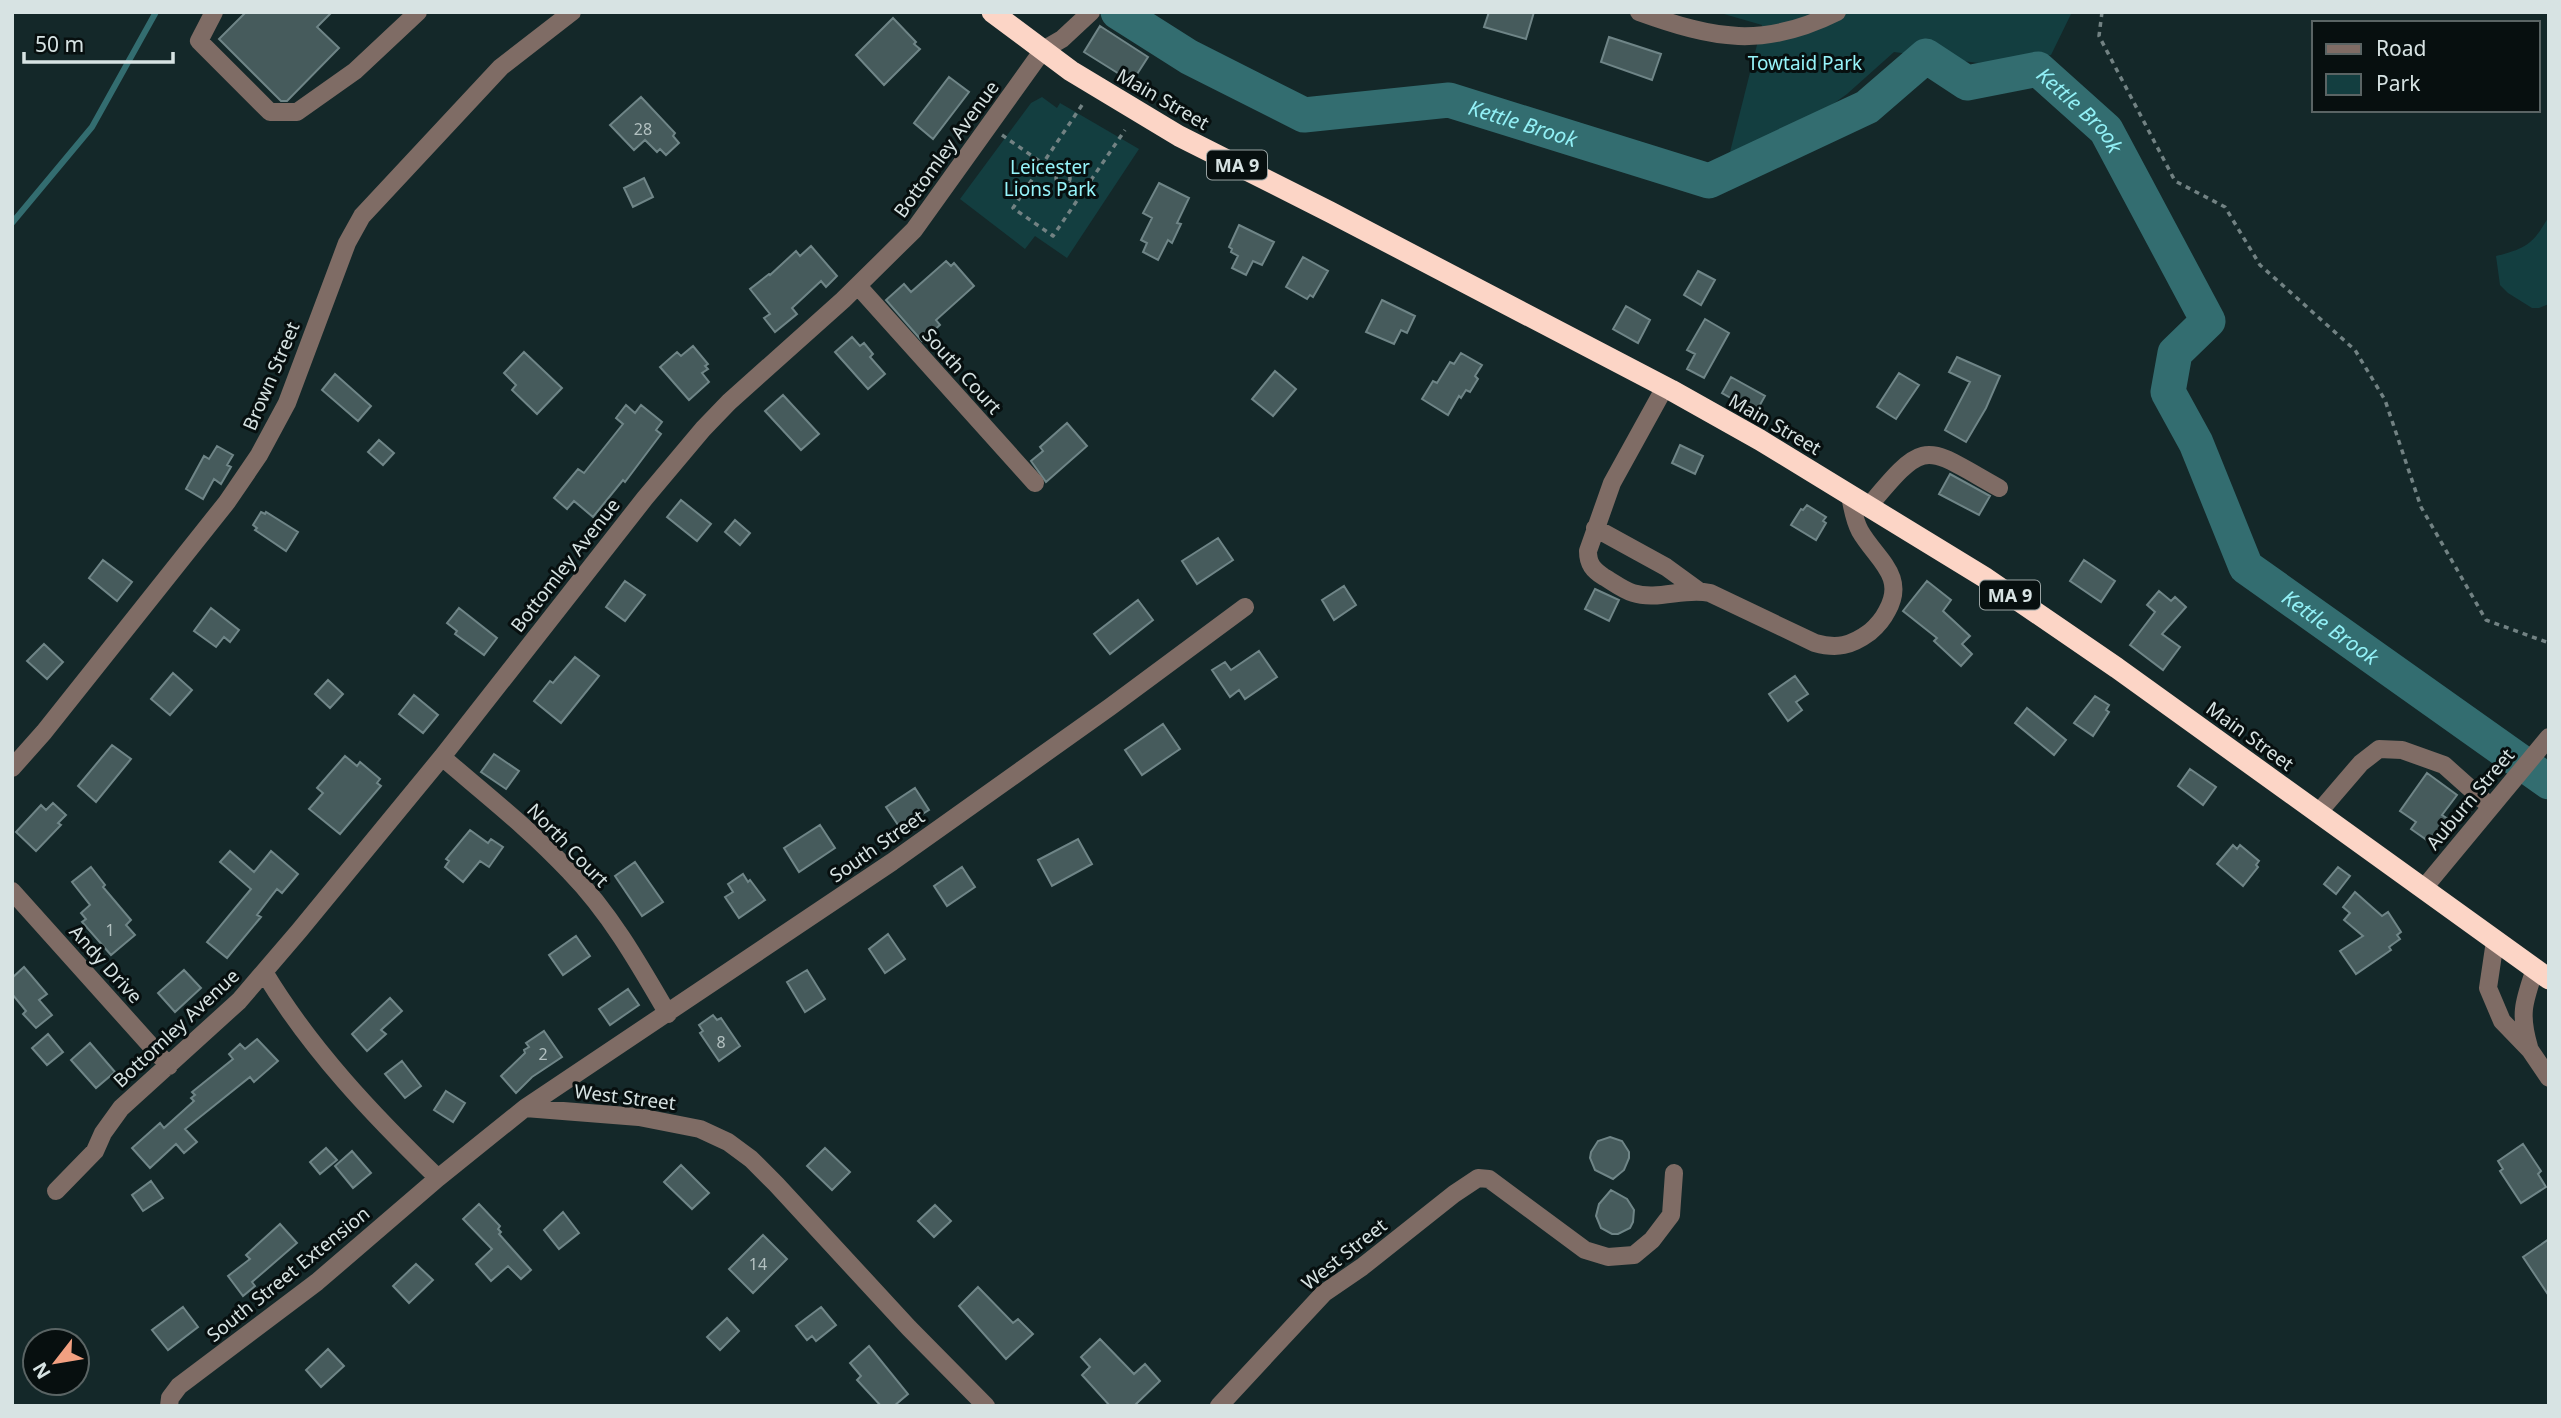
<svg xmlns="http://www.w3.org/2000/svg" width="2561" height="1418" viewBox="0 0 2561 1418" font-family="'Noto Sans',sans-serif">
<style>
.green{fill:#133e40}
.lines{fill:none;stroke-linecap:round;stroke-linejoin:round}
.stream{stroke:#336d70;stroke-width:6}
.river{stroke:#336d70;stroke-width:35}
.building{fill:#465b5c;stroke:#6f8587;stroke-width:2}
.path{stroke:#728283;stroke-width:3.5;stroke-dasharray:5 5;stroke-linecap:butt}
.minor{stroke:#7f6c65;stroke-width:18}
.highway{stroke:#fcd5c6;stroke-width:21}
.labels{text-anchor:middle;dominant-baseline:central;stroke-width:6;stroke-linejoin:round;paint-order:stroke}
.number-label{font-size:16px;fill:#b3c1c1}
.shield{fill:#070f0f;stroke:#99a3a3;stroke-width:2}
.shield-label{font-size:18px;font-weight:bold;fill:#d7e3e3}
.park-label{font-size:19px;fill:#96f4fa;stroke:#070f0f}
.street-label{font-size:19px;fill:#d7e3e3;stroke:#070f0f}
.water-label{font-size:21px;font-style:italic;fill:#92f0f6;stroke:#070f0f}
</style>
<rect width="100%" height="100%" fill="#142829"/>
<!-- green -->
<path class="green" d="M1717 12H2072L2051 55 1978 63 1894 52 1847 94 1783 140 1727 164 1762 25Z
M1042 97 1057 108 1060 103 1139 149 1067 258 1035 236 1025 249 960 199 1031 103Z
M2549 216V304L2539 308H2532L2508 293 2500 285 2496 256C2527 248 2533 244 2549 216Z"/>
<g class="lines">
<!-- stream -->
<path class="stream" d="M12 223 92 127 156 12"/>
<!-- river -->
<path class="river" id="s1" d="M1118 12 1189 57 1304 115 1449 100 1709 181 1867 107 1926 56 1967 83 2038 69 2106 130 2208 321 2175 353 2168 392 2196 443 2246 567 2549 782"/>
</g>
<!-- building -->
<path class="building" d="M246 12H332L317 27 339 48 287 101H281L219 39Z
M1489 12H1534L1526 39 1484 27Z
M893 18 916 42 914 44 920 49 884 85 856 55Z
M1100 26 1148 57 1132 82 1084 52Z
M1609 37 1661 54 1652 80 1601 62Z
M949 77 969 92 933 139 914 123Z
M641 97 675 133 673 136 679 143 666 155 660 149 657 152 645 140 634 150 610 125Z
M644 178 653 197 633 207 624 188Z
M1159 183 1189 198 1177 223 1181 224 1172 243 1168 240 1158 260 1143 252 1147 243 1141 240 1152 218 1143 213Z
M1239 225 1274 242 1262 265 1253 261 1246 275 1232 268 1238 256 1231 252 1232 249 1229 247Z
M811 246 837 276 826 287 821 281 792 308 797 314 775 332 764 318 770 314 750 289 769 274 770 275 796 251 800 256Z
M1303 257 1328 271 1313 297 1310 295 1307 299 1286 287Z
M946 261 951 266 954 263 974 286 936 320 940 325 922 341 886 300 904 284 911 292Z
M1698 271 1715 280 1701 305 1684 295Z
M1382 300 1415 316 1407 333 1401 330 1394 344 1366 332Z
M1626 306 1650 320 1638 343 1613 329Z
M1705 319 1729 333 1704 378 1687 369 1695 354 1687 350Z
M852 337 860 346 864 343 873 354 870 357 885 374 868 389 835 352Z
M693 346 708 364 705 366 708 369 702 373 709 382 689 400 660 367 677 352 681 356Z
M524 352 562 388 537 414 512 390 516 385 504 373Z
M1461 353 1482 365 1475 376 1478 379 1470 392 1466 390 1461 398 1459 396 1448 415 1422 399 1433 381 1437 383 1450 362 1454 364Z
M1957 357 2000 376 1986 408 1966 442 1945 430 1970 382 1949 372Z
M1275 371 1296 389 1273 416 1252 399Z
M1899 373 1919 385 1896 419 1877 407Z
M335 374 371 406 358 421 322 390Z
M1731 377 1765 396 1756 412 1722 393Z
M783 395 819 434 801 450 765 411Z
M626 405 635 413 641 405 662 422 656 430 661 434 625 482 623 480 593 517 574 501 567 509 554 498 578 469 584 473 623 424 616 418Z
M1067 423 1087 446 1046 482 1031 461 1043 451 1040 447Z
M379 440 394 453 383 465 368 452Z
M1680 445 1703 456 1695 474 1672 463Z
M217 446 233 455 227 465 231 467 221 484 214 479 203 499 186 489 204 456 209 459Z
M1950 474 1990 496 1979 515 1939 494Z
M681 500 711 524 697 541 667 517Z
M1807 505 1826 517 1823 521 1826 523 1816 540 1791 525 1801 509 1803 510Z
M261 512 265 514 266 512 298 532 286 551 255 530 257 528 253 525Z
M735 520 750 533 740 545 725 532Z
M1218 538 1233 560 1197 584 1182 561Z
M103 560 132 582 117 601 89 578Z
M2084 560 2115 581 2101 602 2070 581Z
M625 581 645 595 625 621 606 607Z
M1927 581 1951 600 1943 611 1970 636 1962 644 1972 654 1961 666 1934 641 1937 638 1903 611Z
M1344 586 1356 605 1334 620 1322 600Z
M1595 589 1619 600 1609 621 1585 609Z
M2159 591 2171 601 2175 597 2186 607 2162 634 2180 647 2163 670 2130 645 2155 612 2147 605Z
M1138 600 1153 620 1110 654 1094 634Z
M211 608 239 630 230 642 224 637 216 647 194 631Z
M459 608 497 638 484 655 455 634 457 631 447 623Z
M44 644 63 662 47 679 27 661Z
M1259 651 1277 677 1245 699 1239 690 1230 697 1212 670 1225 662 1231 670Z
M575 657 599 676 561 723 534 701 550 681 553 683Z
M173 673 192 690 170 715 151 699Z
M1795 676 1808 694 1796 702 1802 710 1788 721 1769 694Z
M328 680 343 694 330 708 315 694Z
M414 695 438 715 423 733 399 714Z
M2095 696 2109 705 2106 710 2109 712 2093 736 2074 723Z
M2027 708 2066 740 2054 755 2015 723Z
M1163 724 1180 749 1142 775 1125 750Z
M112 745 131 759 96 802 78 786Z
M494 754 519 771 506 789 481 772Z
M345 756 357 766 360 762 380 779 377 783 381 786 340 834 309 809 323 793 317 788Z
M2190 769 2216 787 2203 805 2178 786Z
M2427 773 2457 795 2442 815 2451 821 2434 845 2411 829 2416 822 2400 811Z
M915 788 929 810 900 828 886 807Z
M53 803 66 815 58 823 61 825 36 851 16 832 41 805 46 810Z
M820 825 835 848 799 872 784 848Z
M470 830 488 843 491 839 503 847 489 867 480 861 463 882 445 867 449 861 446 859Z
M1078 839 1092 864 1052 886 1038 860Z
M2233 845 2237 849 2240 845 2259 861 2256 865 2258 867 2243 886 2217 864Z
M230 851 254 872 271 851 298 874 282 893 277 889 257 915 261 917 227 958 207 942 251 889 220 862Z
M635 862 663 902 642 916 615 876Z
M91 867 105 885 103 887 131 920 126 925 135 935 111 955 82 922 86 919 81 913 90 905 72 882Z
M962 867 975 887 947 906 934 886Z
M2338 867 2350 876 2336 894 2324 884Z
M743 874 748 882 750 880 765 900 739 918 725 897 733 892 728 884Z
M2355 892 2382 916 2388 912 2401 932 2397 935 2400 939 2389 947 2391 950 2356 974 2340 951 2363 936 2344 920 2350 913 2343 907Z
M888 934 905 959 885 973 869 949Z
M576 936 590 956 563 975 549 955Z
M24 967 47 994 39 1000 52 1015 36 1028 23 1014 26 1011 12 994V978Z
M184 970 201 988 175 1012 158 993Z
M807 970 825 999 805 1012 787 982Z
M628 989 639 1005 610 1025 599 1009Z
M390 998 402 1011 381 1030 386 1034 367 1051 352 1034Z
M713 1015 717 1020 721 1018 740 1046 719 1061 700 1033 703 1031 699 1025Z
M544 1031 562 1057 532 1077 516 1093 501 1076 525 1053 524 1050 529 1047 526 1043Z
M48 1034 63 1052 47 1065 32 1048Z
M257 1039 278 1061 254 1082 250 1077 185 1129 197 1142 184 1153 176 1144 150 1168 132 1148 160 1123 164 1128 194 1101 191 1098 195 1095 192 1092 233 1059 229 1054 240 1044 245 1049Z
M90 1043 115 1072 96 1088 71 1060Z
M402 1061 421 1086 405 1098 385 1074Z
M446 1091 465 1103 453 1122 434 1110Z
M1610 1137 1622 1141 1629 1152V1158L1624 1170 1613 1179 1595 1170 1590 1158 1591 1152 1598 1141Z
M2523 1144 2541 1171 2538 1174 2546 1187 2521 1203 2500 1171 2503 1169 2498 1161Z
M326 1148 337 1160 320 1174 310 1162Z
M825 1148 850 1172 832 1190 807 1166Z
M352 1151 371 1173 353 1188 335 1166Z
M681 1165 709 1193 692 1209 664 1182Z
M151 1181 163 1198 143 1211 132 1195Z
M1611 1190 1627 1199 1634 1210 1633 1222 1630 1228 1618 1234H1612L1601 1228 1596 1216 1599 1204Z
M479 1204 500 1226 498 1229 501 1232 499 1234 531 1270 521 1279 508 1266 491 1281 476 1264 492 1249 463 1219Z
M935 1205 951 1221 934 1237 918 1221Z
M563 1212 579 1233 559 1249 544 1230Z
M280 1224 297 1243 252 1282 255 1286 243 1296 228 1276 250 1259 246 1255Z
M763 1235 787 1259 753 1293 729 1269Z
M2549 1239V1296L2523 1257Z
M416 1264 433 1280 409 1303 393 1286Z
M978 1287 1013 1323 1018 1319 1033 1334 1006 1359 959 1306Z
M183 1307 198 1327 168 1350 152 1330Z
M821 1307 836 1325 816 1341 812 1336 807 1340 796 1326Z
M727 1318 739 1331 720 1350 707 1337Z
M1100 1339 1134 1374 1145 1364 1160 1381 1134 1406H1110L1082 1375 1090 1367 1081 1357Z
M869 1346 908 1394 894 1406H881L857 1380 861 1376 850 1363Z
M328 1349 344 1366 321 1387 306 1370Z"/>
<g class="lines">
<!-- path -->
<path class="path" d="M2102 12 2099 36 2175 181 2225 207 2260 265 2355 350 2385 400 2421 507 2486 620 2549 643
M1082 105 1013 208 1053 236 1125 130
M1002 135 1058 174
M1056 178a7 7 0 1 1 14 0a7 7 0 1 1-14 0Z
M1069 182 1082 193"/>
<!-- minor -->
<path class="minor" d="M214 12 199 41 270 112H297L355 71 418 12
M1639 12C1714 39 1763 49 1837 12
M858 286 1035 483
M1665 387 1612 483 1588 551C1588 564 1593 570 1604 577 1613 582 1623 590 1633 593 1658 601 1685 587 1710 593L1815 643C1837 649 1851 646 1870 632 1877 626 1883 619 1887 611 1907 576 1876 559 1860 531 1854 520 1852 507 1850 495
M1869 506C1927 436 1924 446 1999 488
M1595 528 1666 567 1699 591
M442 757C485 794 531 830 570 872 610 913 639 964 668 1014
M12 768 44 732 227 502 259 455 287 403 347 243 362 216 501 67 572 12
M2318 813 2361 763 2379 749 2402 750 2444 765 2491 807
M2423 889 2549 737
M12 891 169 1066
M2495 941 2488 988 2502 1021 2530 1050 2549 1078
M264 972C311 1050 373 1115 438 1178L525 1108 639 1117 700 1129 728 1142 751 1159 776 1184 909 1328 986 1406
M2529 1047C2519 1013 2524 1002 2535 969
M525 1108 892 862 1110 707 1245 607
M56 1191 95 1151 103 1133 121 1108 239 1001 299 931 442 757 645 498 703 429 729 402 843 300 914 230 1043 50 1062 39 1091 12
M169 1406 170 1398 179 1386 317 1282 438 1178
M1219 1406 1324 1293 1362 1267 1454 1194 1478 1178 1489 1179 1585 1250 1608 1257 1634 1255 1652 1240 1671 1215 1674 1173"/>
<!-- highway -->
<path class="highway" d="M992 12 1071 71 1179 136 1330 212 1671 390 1760 440 1984 577 2117 668 2549 979"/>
</g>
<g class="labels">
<!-- number labels -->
<g class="number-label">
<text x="643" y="129">28</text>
<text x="110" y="930">1</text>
<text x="721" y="1042">8</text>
<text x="543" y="1054">2</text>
<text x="758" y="1264">14</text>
</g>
<!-- shield labels -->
<g class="shield">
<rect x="1207" y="150.5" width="60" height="29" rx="5"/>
<rect x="1980" y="580.5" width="60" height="29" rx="5"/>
</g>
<g class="shield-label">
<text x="1237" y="165">MA 9</text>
<text x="2010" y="595">MA 9</text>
</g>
<!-- park labels -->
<g class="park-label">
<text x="1805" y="63">Towtaid Park</text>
<text x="1050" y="167">Leicester<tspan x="1050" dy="22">Lions Park</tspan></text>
</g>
<!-- street labels -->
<g class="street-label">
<text transform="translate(1163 99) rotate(30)">Main Street</text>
<text transform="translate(946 149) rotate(-54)">Bottomley Avenue</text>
<text transform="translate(962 371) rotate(48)">South Court</text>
<text transform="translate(271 376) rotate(-67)">Brown Street</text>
<text transform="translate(1775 424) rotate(30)">Main Street</text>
<text transform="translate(565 565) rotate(-52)">Bottomley Avenue</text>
<text transform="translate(2250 736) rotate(36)">Main Street</text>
<text transform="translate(2470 799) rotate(-50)">Auburn Street</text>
<text transform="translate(568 845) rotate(46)">North Court</text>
<text transform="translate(877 846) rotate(-35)">South Street</text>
<text transform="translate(106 964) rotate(48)">Andy Drive</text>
<text transform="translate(176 1028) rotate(-43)">Bottomley Avenue</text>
<text transform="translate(625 1097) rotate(7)">West Street</text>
<text transform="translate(1344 1254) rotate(-38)">West Street</text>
<text transform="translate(288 1274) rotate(-39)">South Street Extension</text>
</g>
<!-- water labels -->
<g class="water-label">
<text stroke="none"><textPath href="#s1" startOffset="1064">Kettle Brook</textPath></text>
<text stroke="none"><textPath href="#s1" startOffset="436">Kettle Brook</textPath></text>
<text stroke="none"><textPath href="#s1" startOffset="1694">Kettle Brook</textPath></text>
</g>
</g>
<!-- border -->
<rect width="2561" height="1418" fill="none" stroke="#d7e3e3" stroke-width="28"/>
<!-- legend -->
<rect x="2312" y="21" width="228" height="91" fill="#070f0f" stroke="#5a6464" stroke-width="2"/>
<rect x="2326" y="44" width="35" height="10" fill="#7f6c65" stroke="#5a6464" stroke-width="2"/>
<text x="2376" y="56" font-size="21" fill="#d7e3e3">Road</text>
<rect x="2326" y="74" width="35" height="21" fill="#133e40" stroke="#5a6464" stroke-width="2"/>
<text x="2376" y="91" font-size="21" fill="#d7e3e3">Park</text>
<!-- north arrow -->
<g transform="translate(56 1362) rotate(239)"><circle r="33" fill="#070f0f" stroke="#5a6464" stroke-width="2"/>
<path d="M0-5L12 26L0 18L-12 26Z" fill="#f2a081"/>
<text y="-10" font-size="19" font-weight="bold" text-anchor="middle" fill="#d7e3e3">N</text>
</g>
<!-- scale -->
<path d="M24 52v10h149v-10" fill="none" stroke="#d7e3e3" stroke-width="3.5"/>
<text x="35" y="52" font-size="21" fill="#d7e3e3" stroke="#070f0f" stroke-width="5" paint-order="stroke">50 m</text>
</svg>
